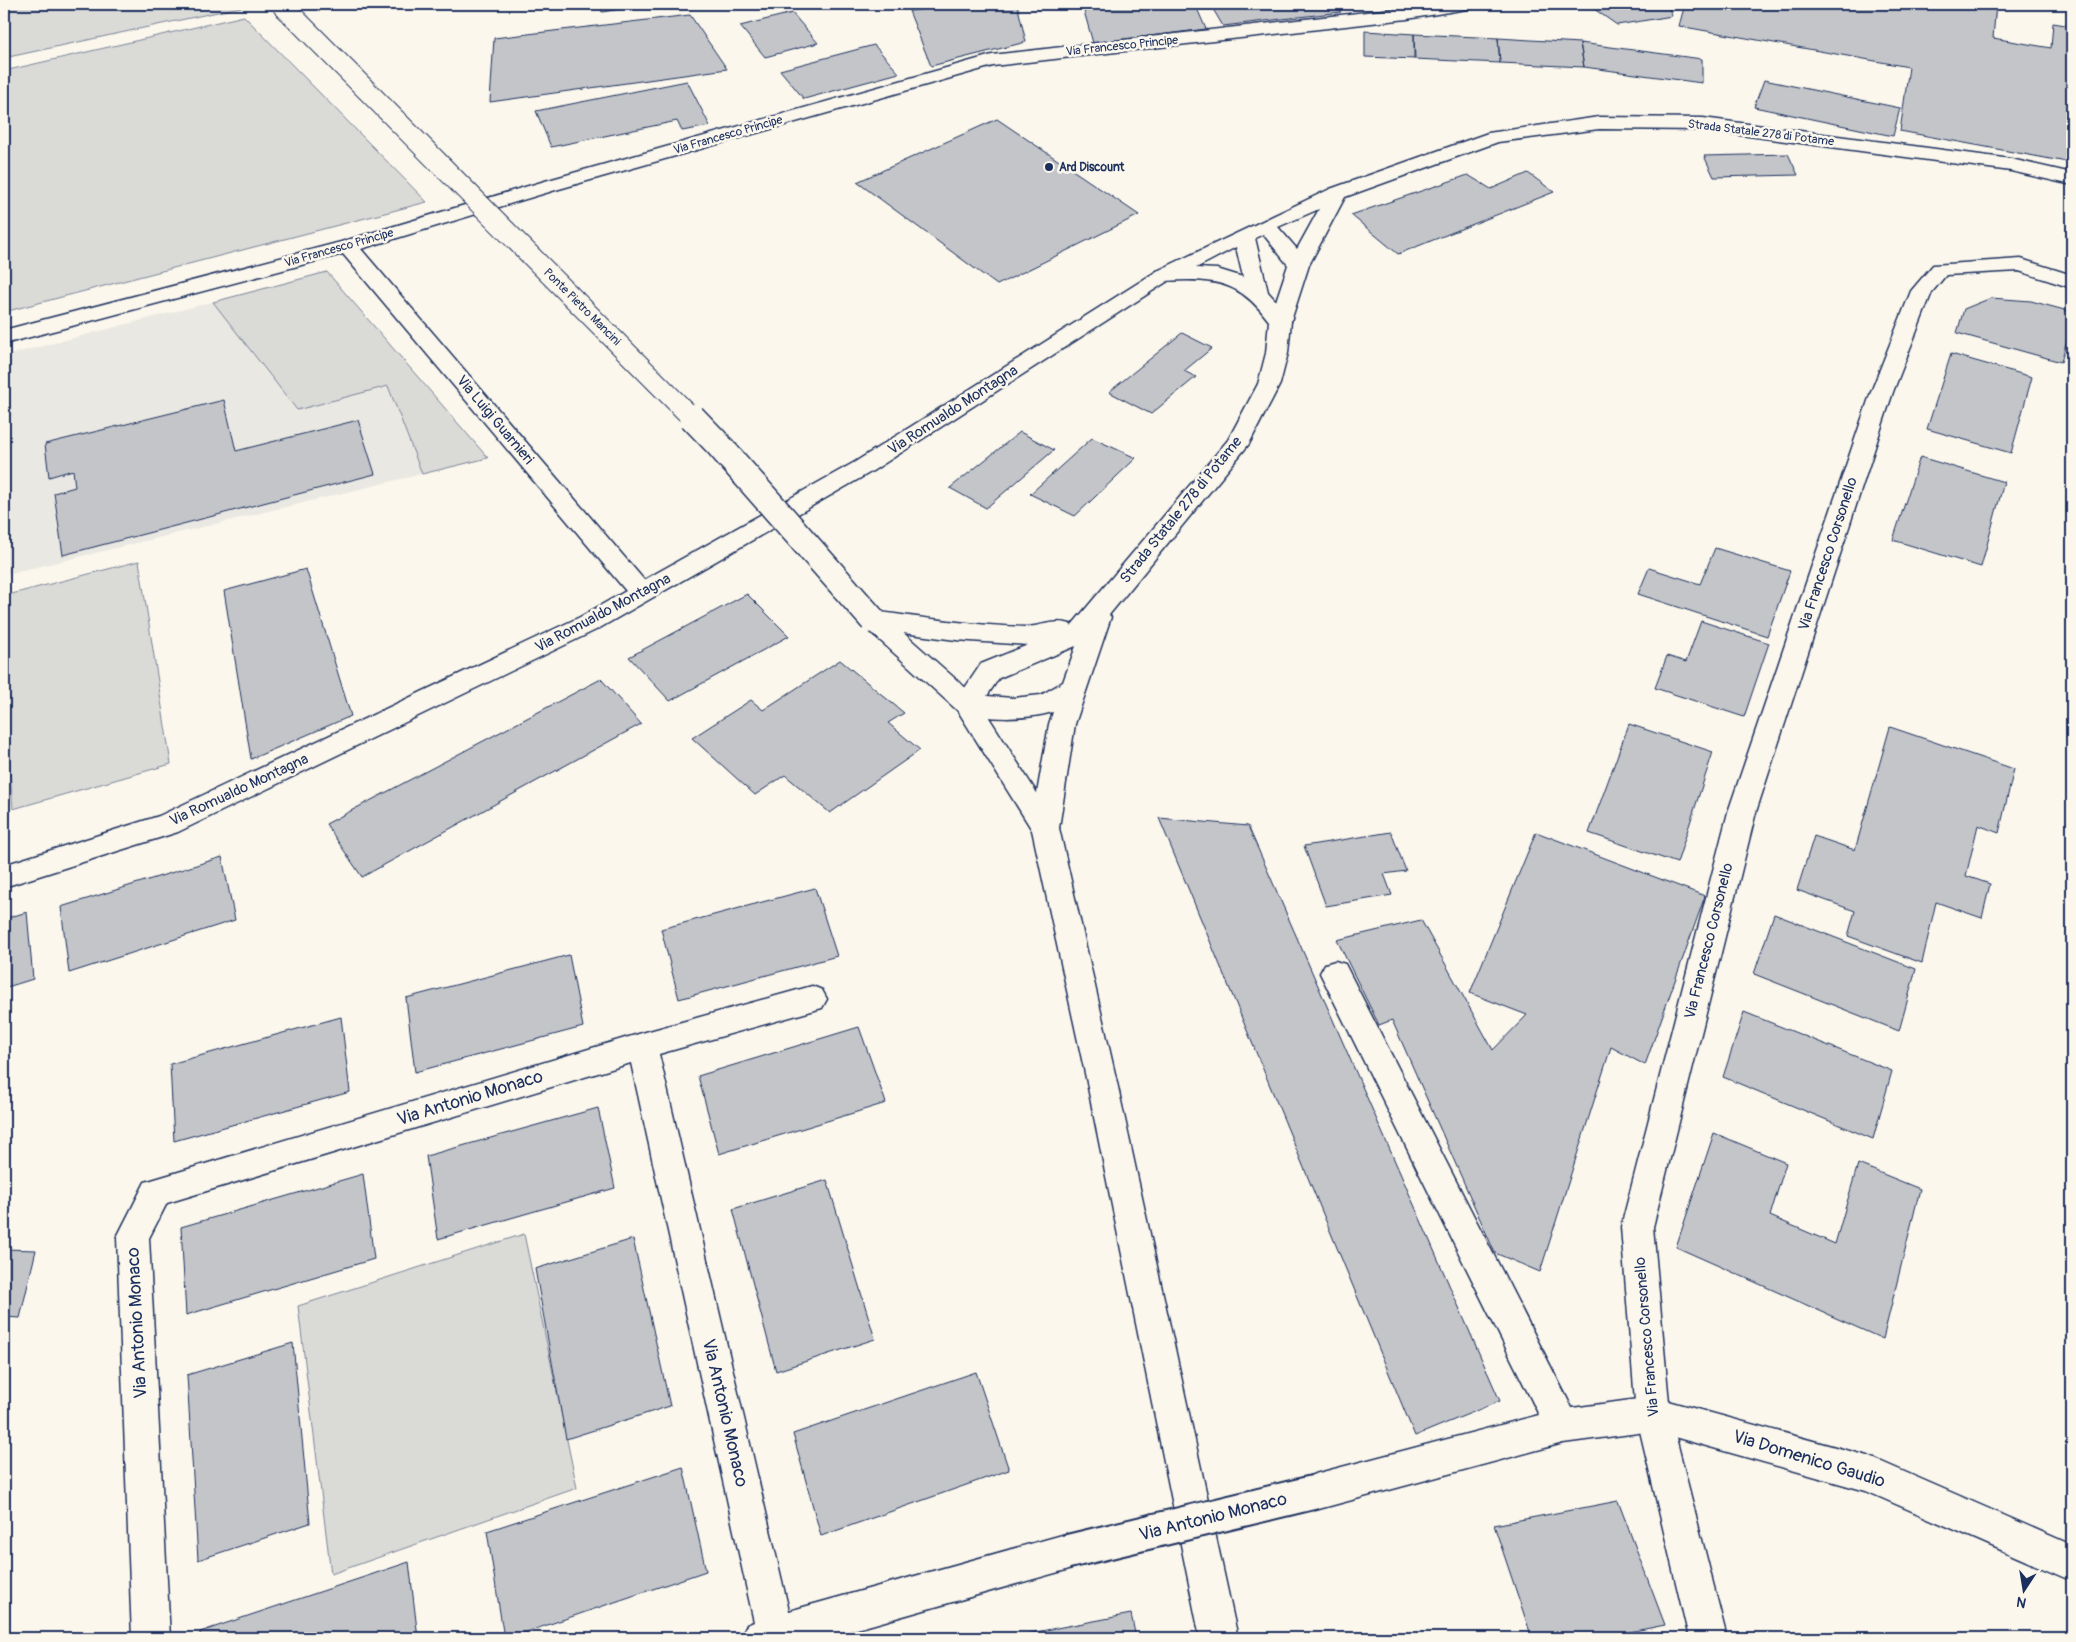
<svg xmlns="http://www.w3.org/2000/svg" width="2076" height="1642" viewBox="0 0 2076 1642" font-family="Pangolin,sans-serif">
<style>
.built{fill:#eae8e2}
.green{fill:#dadad7;stroke:#7a849a}
.building{fill:#c3c5c9;stroke:#1b2f5e}
.lines{fill:none;stroke-linecap:round;stroke-linejoin:round}
.minor-casing{stroke:#1b2f5e;stroke-width:3}
.tertiary-casing{stroke:#1b2f5e;stroke-width:3}
.secondary-casing{stroke:#1b2f5e;stroke-width:3}
.primary-casing{stroke:#1b2f5e;stroke-width:3}
.minor{fill:#fbf7ec;fill-rule:evenodd}
.tertiary{fill:#fbf7ec;fill-rule:evenodd}
.secondary{fill:#fbf7ec;fill-rule:evenodd}
.primary{fill:#fbf7ec;fill-rule:evenodd}
.minor-bridge-casing{stroke:#1b2f5e;stroke-width:37;stroke-linecap:butt}
.primary-bridge-far1-casing{stroke:#1b2f5e;stroke-width:22;stroke-linecap:butt}
.primary-bridge-casing{stroke:#1b2f5e;stroke-width:29;stroke-linecap:butt}
.minor-bridge{stroke:#fbf7ec;stroke-width:33}
.primary-bridge-far1{stroke:#fbf7ec;stroke-width:20}
.primary-bridge{stroke:#fbf7ec;stroke-width:26}
.poi-dot{fill:#1b2f5e;stroke:#fbf7ec;stroke-width:2}
.labels{text-anchor:middle;dominant-baseline:central;stroke-width:5;stroke-linejoin:round;paint-order:stroke}
.far-street-label{font-size:12px;fill:#1b2f5e;stroke:#fbf7ec}
.far-poi-label{font-size:12px;font-weight:bold;fill:#1b2f5e;stroke:#fbf7ec;text-anchor:start}
.street-label{font-size:15px;fill:#1b2f5e;stroke:#fbf7ec}
.near-street-label{font-size:18px;fill:#1b2f5e;stroke:#fbf7ec}
</style>
<rect width="100%" height="100%" fill="#fbf7ec"/>
<filter id="ink" filterUnits="userSpaceOnUse"><feTurbulence type="fractalNoise" baseFrequency=".02" numOctaves="2"/><feDisplacementMap in="SourceGraphic" scale="10" xChannelSelector="R" yChannelSelector="G"/><feConvolveMatrix kernelMatrix="1 2 1 2 8 2 1 2 1" color-interpolation-filters="sRGB"/></filter>
<g filter="url(#ink)">
<!-- built -->
<path class="built" d="M327 272 488 458 4 575V356Z"/>
<!-- green -->
<path class="green" d="M4 4H255L4 58Z
M244 16 427 202 4 312V71Z
M327 272 488 458 422 474 388 386 297 410 213 302Z
M139 561 171 764 13 809 4 698V596Z
M524 1234 577 1488 331 1574 298 1306Z"/>
<!-- building -->
<path class="building" d="M600 4H653L602 12Z
M979 4H1017L1026 42 931 66 909 11Z
M1082 4H1195L1206 29 1093 43Z
M1210 4H1335L1341 12 1223 26Z
M1587 4H1667L1672 16 1617 25Z
M1685 4H1996L1993 38 2051 48 2053 23 2072 26V163L1900 131 1909 67 1679 26Z
M792 13 818 43 765 57 740 26Z
M690 15 727 69 490 102 494 38Z
M1365 31 1414 34 1415 59 1365 57Z
M1414 34 1498 38 1500 63 1414 59Z
M1498 38 1580 43 1584 67 1500 63Z
M1580 43 1702 59V83L1584 67Z
M874 45 899 73 804 99 780 70Z
M1764 80 1900 108 1893 136 1754 107Z
M687 81 710 126 682 131 677 121 551 147 536 111Z
M997 119 1139 215 997 285 857 182Z
M1788 154 1798 175 1714 177 1704 156Z
M1528 173 1554 192 1398 254 1351 215 1468 175 1491 189Z
M1991 298 2031 301 2072 312V322L2061 362 1957 333 1964 309Z
M1182 333 1212 348 1184 371 1196 377 1151 414 1109 392Z
M1951 354 2032 377 2011 453 1927 429Z
M224 400 236 451 358 420 375 474 63 555 54 493 75 487 73 470 49 477 45 444Z
M1020 432 1054 450 986 508 950 488Z
M1092 438 1136 458 1075 516 1030 494Z
M1920 457 2004 482 1981 567 1893 540Z
M1715 548 1790 571 1767 636 1638 594 1649 568 1700 584Z
M306 569 351 716 251 759 224 591Z
M747 594 789 636 670 701 629 657Z
M1701 621 1769 643 1744 717 1655 688 1667 656 1686 662Z
M840 660 904 713 888 723 920 750 830 813 785 775 755 795 692 738 751 700 763 710Z
M601 679 641 724 362 877 326 824Z
M1629 724 1713 752 1677 863 1589 833Z
M1890 727 2014 769 1999 833 1978 825 1966 876 1990 884 1982 918 1936 902 1922 963 1848 936 1855 911 1797 890 1814 836 1855 850Z
M1159 818 1248 826 1500 1401 1415 1436Z
M1391 832 1406 871 1384 874 1392 895 1326 906 1304 846Z
M1536 832 1705 896 1645 1065 1611 1047 1540 1272 1495 1253 1392 1020 1379 1025 1337 940 1421 920 1493 1050 1527 1015 1470 993Z
M222 857 235 920 69 973 61 907Z
M815 888 837 956 679 999 661 929Z
M27 912 33 979 4 988V919Z
M1774 914 1916 969 1899 1031 1754 974Z
M569 955 583 1027 415 1072 406 998Z
M1744 1012 1892 1071 1873 1139 1723 1077Z
M341 1017 350 1092 174 1141 170 1064Z
M859 1027 886 1103 719 1154 698 1076Z
M598 1108 615 1188 438 1239 426 1156Z
M1714 1133 1786 1163 1770 1216 1835 1244 1858 1164 1920 1189 1883 1339 1676 1247Z
M363 1174 374 1259 186 1315 181 1227Z
M827 1180 875 1339 776 1371 733 1209Z
M633 1239 670 1406 566 1439 535 1269Z
M4 1249 36 1250 20 1318 4 1317Z
M293 1343 310 1523 198 1560 187 1375Z
M976 1372 1009 1470 821 1536 793 1434Z
M683 1467 706 1571 509 1638H504L487 1531Z
M1618 1501 1665 1625 1599 1638H1532L1494 1525Z
M409 1562 418 1638H200V1632Z
M1131 1614 1136 1638H1004Z"/>
<g class="lines">
<!-- minor casing -->
<g class="minor-casing">
<path id="minor" d="M1436 4H1476L1473 8 1407 19 993 66 559 189 361 249 644 580 855 462 1157 271 1164 269 1171 271 1174 275 1171 279 871 472 598 629 178 832 4 887V865L159 816 580 617 626 591 343 254 4 344V330L341 242 545 181 992 55Z
M1335 961 1345 964 1572 1408 1653 1397 1868 1456 2072 1545V1581L1866 1491 1653 1431 1563 1443 1315 1510 1302 1505 1297 1492 1302 1479 1315 1474 1539 1415 1320 973 1325 964Z
M812 986 822 990 827 999 822 1008 659 1054 789 1611 1066 1534 1079 1539 1084 1552 1079 1565 1066 1570 825 1638H741L747 1625 754 1622 631 1063 167 1203 149 1238 170 1638H132L117 1237 145 1182 642 1033Z"/>
</g>
<!-- tertiary casing -->
<g class="tertiary-casing">
<path id="tertiary" d="M2021 259 2072 275V288L2019 271 1946 275 1932 292 1893 392 1756 812 1653 1227 1670 1414 1727 1638H1689L1636 1414 1621 1227 1728 812 1871 392 1911 291 1933 265Z"/>
</g>
<!-- secondary casing -->
<g class="secondary-casing">
<path id="secondary" d="M1599 117 1703 118 2011 159 2072 173V185L2011 171 1703 130 1599 129 1498 142 1345 197 1309 265 1291 321 1288 353 1280 384 1249 444 1109 615 1111 617 1075 724 1059 828 1055 836 1045 839 1035 836 1031 828 1049 724 1053 712C1024 720 986 720 958 711L954 704 981 664 1028 645 956 640 873 629 864 626 860 620 864 614 873 611C923 618 973 625 1024 627 1040 627 1054 619 1070 624L1071 626 1228 440 1258 384 1266 353 1269 321C1246 290 1227 280 1187 280 1177 280 1167 282 1157 279L1154 275 1157 271 1330 189 1488 133ZM1319 209 1297 249 1278 227ZM1263 234 1288 265 1276 301 1268 292 1255 238ZM1236 247 1243 277 1217 269 1196 268ZM1076 646 1063 682 1041 695 1013 698 987 696 999 678Z"/>
</g>
<!-- primary casing -->
<g class="primary-casing">
<path id="primary" d="M873 611 882 614 976 697 1059 828 1116 1078 1238 1638H1200L1086 1078 1032 830 958 711 864 626 860 620 864 614Z"/>
</g>
<!-- minor -->
<use href="#minor" class="minor"/>
<!-- tertiary -->
<use href="#tertiary" class="tertiary"/>
<!-- secondary -->
<use href="#secondary" class="secondary"/>
<!-- primary -->
<use href="#primary" class="primary"/>
<!-- minor-bridge casing -->
<g class="minor-bridge-casing">
<path id="minor-bridge" d="M1066 1552 1315 1492"/>
</g>
<!-- primary-bridge-far1 casing -->
<g class="primary-bridge-far1-casing">
<path id="primary-bridge-far1" d="M281 4 693 419"/>
</g>
<!-- primary-bridge casing -->
<g class="primary-bridge-casing">
<path id="primary-bridge" d="M692 417 717 443 873 620"/>
</g>
<!-- minor-bridge -->
<use href="#minor-bridge" class="minor-bridge"/>
<!-- primary-bridge-far1 -->
<use href="#primary-bridge-far1" class="primary-bridge-far1"/>
<!-- primary-bridge -->
<use href="#primary-bridge" class="primary-bridge"/>
</g>
</g>
<!-- markers -->
<circle class="poi-dot" cx="1049" cy="167" r="5"/>
<g class="labels">
<!-- far-street labels -->
<g class="far-street-label">
<text transform="translate(1122 46) rotate(-6)">Via Francesco Principe</text>
<text transform="translate(1761 133) rotate(7)">Strada Statale 278 di Potame</text>
<text transform="translate(728 135) rotate(-16)">Via Francesco Principe</text>
<text transform="translate(339 248) rotate(-16)">Via Francesco Principe</text>
<text transform="translate(582 307) rotate(45)">Ponte Pietro Mancini</text>
</g>
<!-- far-poi labels -->
<g class="far-poi-label">
<text x="1059" y="167">Ard Discount</text>
</g>
<!-- street labels -->
<g class="street-label">
<text transform="translate(953 410) rotate(-33)">Via Romualdo Montagna</text>
<text transform="translate(495 420) rotate(50)">Via Luigi Guarnieri</text>
<text transform="translate(1181 510) rotate(-51)">Strada Statale 278 di Potame</text>
<text transform="translate(1828 554) rotate(-72)">Via Francesco Corsonello</text>
<text transform="translate(603 613) rotate(-28)">Via Romualdo Montagna</text>
<text transform="translate(239 790) rotate(-25)">Via Romualdo Montagna</text>
<text transform="translate(1709 941) rotate(-76)">Via Francesco Corsonello</text>
<text transform="translate(1647 1337) rotate(-95)">Via Francesco Corsonello</text>
</g>
<!-- near-street labels -->
<g class="near-street-label">
<text transform="translate(470 1098) rotate(-17)">Via Antonio Monaco</text>
<text transform="translate(137 1323) rotate(-93)">Via Antonio Monaco</text>
<text transform="translate(725 1413) rotate(77)">Via Antonio Monaco</text>
<text transform="translate(1809 1459) rotate(17)">Via Domenico Gaudio</text>
<text transform="translate(1213 1517) rotate(-14)">Via Antonio Monaco</text>
</g>
</g>
<!-- margin -->
<rect width="2076" height="1642" fill="none" stroke="#fbf7ec" stroke-width="20"/>
<rect x="10" y="10" width="2056" height="1622" fill="none" stroke="#1b2f5e" stroke-width="2" filter="url(#ink)"/>
<!-- north arrow -->
<g transform="translate(2024 1590) rotate(192)" stroke="#fbf7ec" stroke-width="4" paint-order="stroke">
<path d="M0-4L9 19L0 12L-9 19Z" fill="#1b2f5e"/>
<text y="-8" font-size="14" font-weight="bold" text-anchor="middle" fill="#1b2f5e">N</text>
</g>
</svg>
